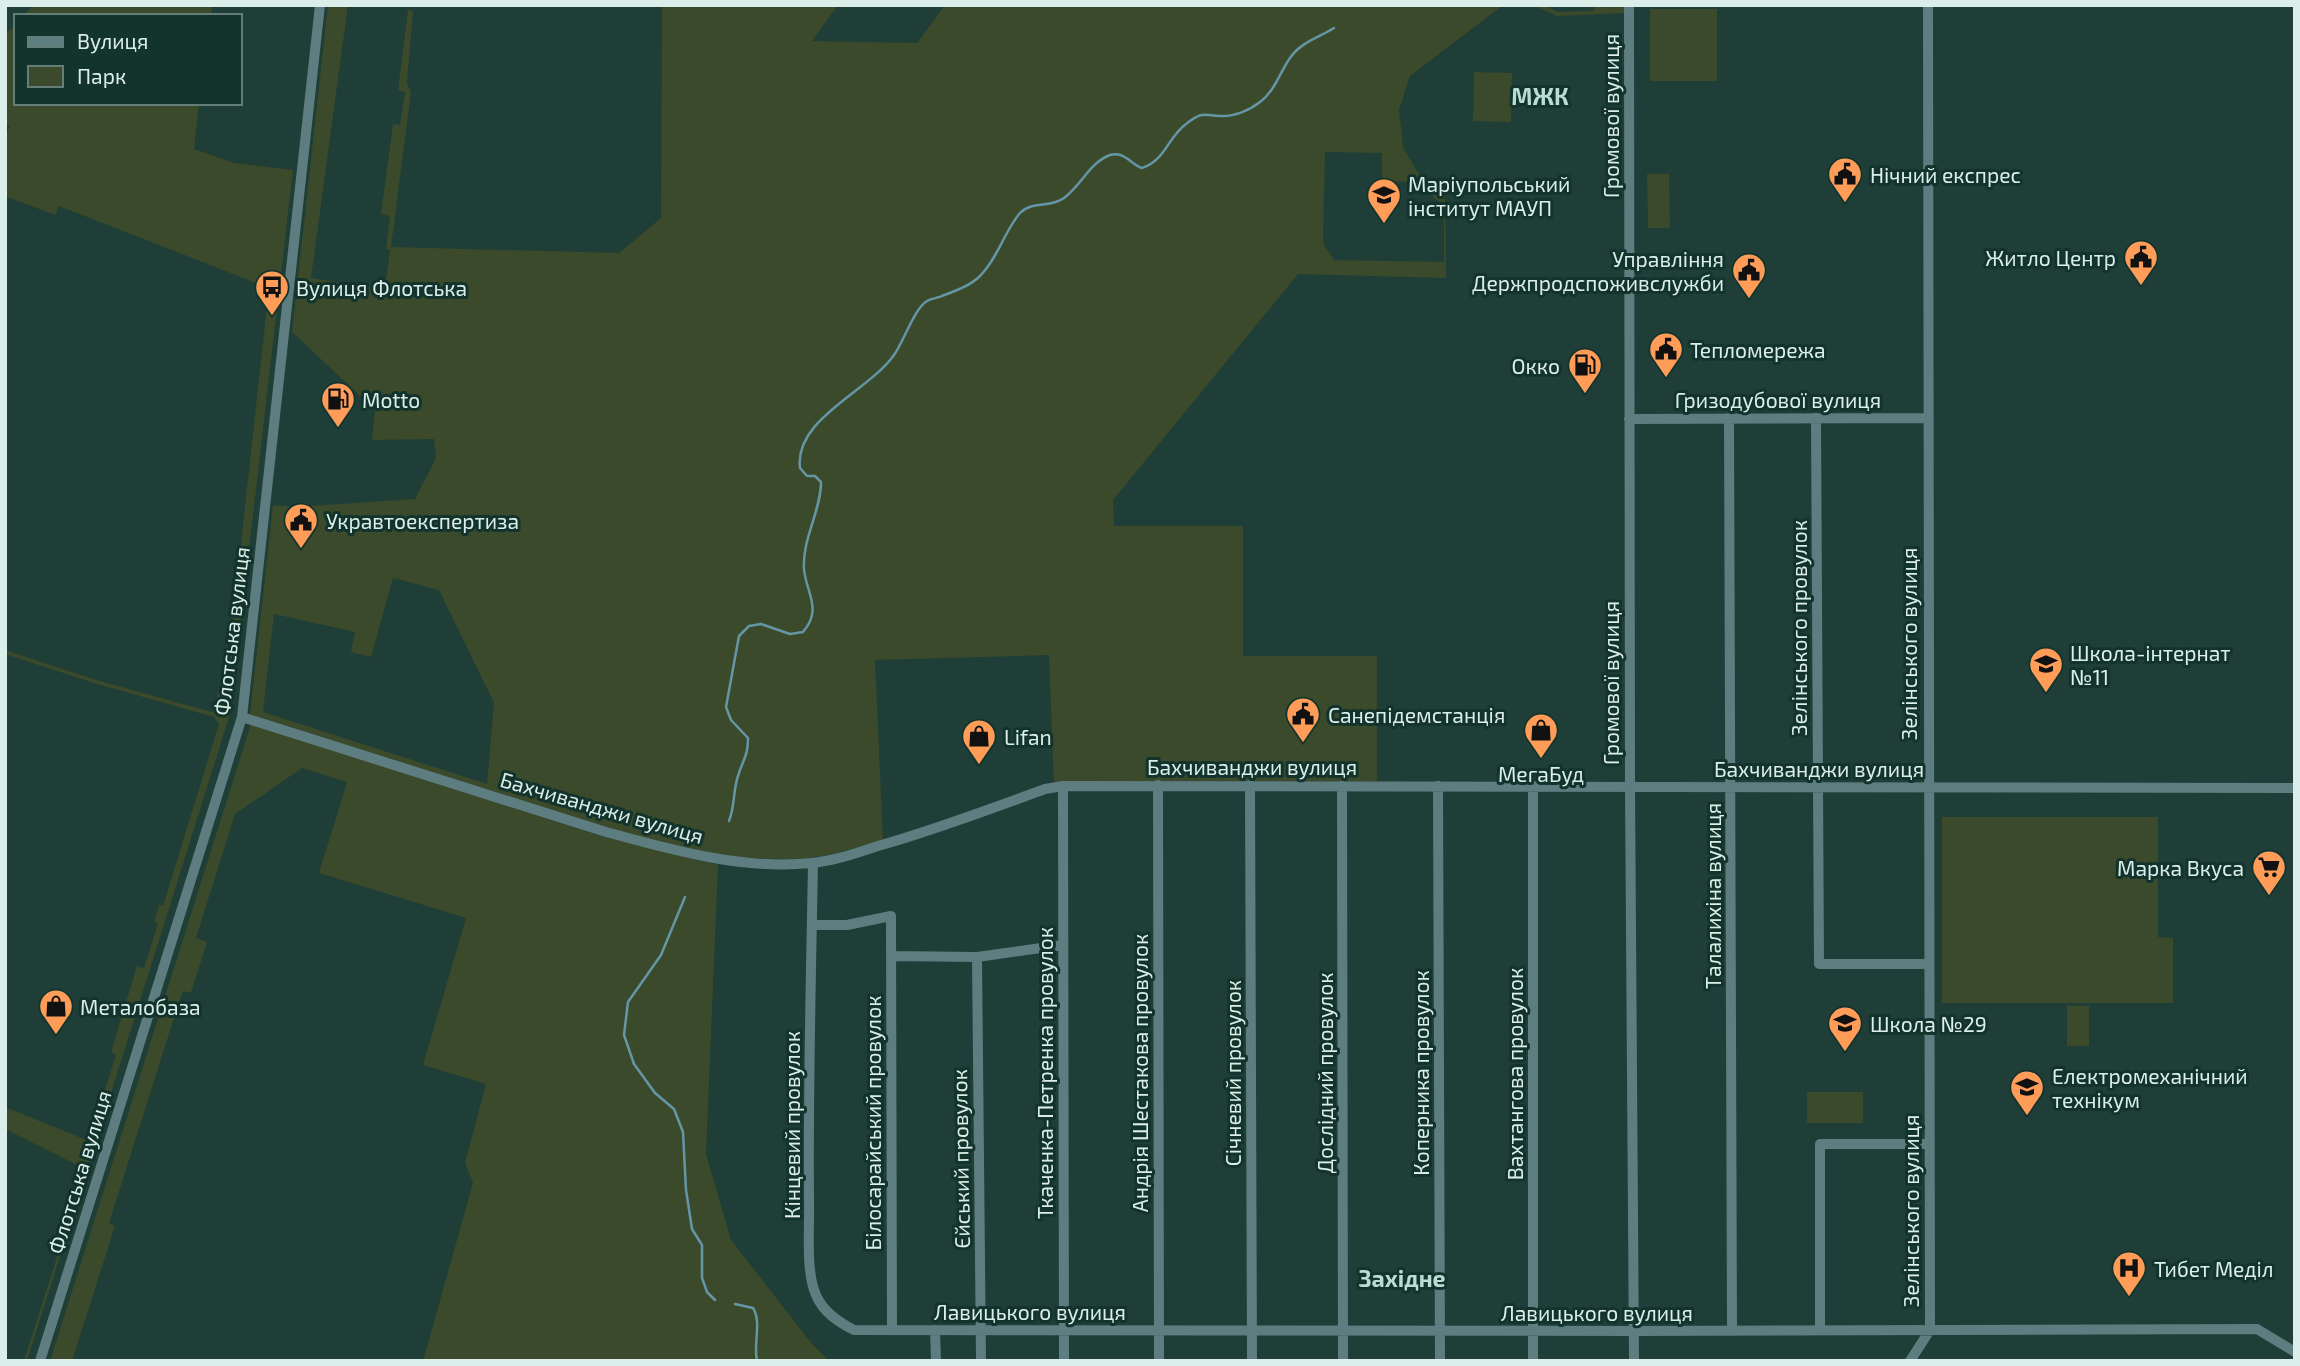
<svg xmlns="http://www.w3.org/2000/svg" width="2300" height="1366" viewBox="0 0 2300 1366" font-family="'Exo 2',sans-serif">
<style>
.green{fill:#3b4a2a;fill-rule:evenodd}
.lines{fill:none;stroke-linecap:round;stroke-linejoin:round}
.stream{stroke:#6496a7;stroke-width:2.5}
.minor{stroke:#5e7d80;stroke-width:10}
.labels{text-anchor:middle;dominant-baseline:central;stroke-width:6;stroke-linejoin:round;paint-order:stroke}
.street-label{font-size:21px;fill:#dceee9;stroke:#13332d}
.poi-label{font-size:21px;fill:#dceee9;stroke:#13332d;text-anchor:start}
.neighbourhood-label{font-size:23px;font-weight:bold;fill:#b9ddd4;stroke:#13332d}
</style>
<rect width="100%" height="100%" fill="#1e3e37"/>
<!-- green -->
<path class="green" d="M34 5H212L211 16H23Z
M328 5H348L311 278 385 289 390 250 386 249 390 216 381 214 393 124 400 125 405 92 398 90 408 10 413 11 407 83 411 92 391 247 619 253 661 218 662 5H838L812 41 917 43 945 5H1503L1410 76 1399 110 1403 147 1418 173 1445 195 1446 278 1298 274 1113 500 1114 526H1243V656H1377V781H1095L1054 786 1049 655 875 660 883 840C852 849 821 859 789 859 697 861 606 827 520 800 430 771 340 743 250 714L273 505 294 507 415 499 436 458 434 439 372 440 375 410 292 332ZM1325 152 1382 153V181L1415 182 1444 206V262L1334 260 1323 243ZM393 578 439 590 494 703 487 784 263 712 274 614 355 632 351 652 371 657Z
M1532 5H1546L1557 12 1594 11V5H1625V13L1557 16Z
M1650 9H1717V81H1650Z
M16 24V103H199L194 149 234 163 293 170 230 714 27 1361H24L85 1169 5 1129V1107L89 1141 116 1055 111 1052 137 966 144 968 158 923 154 922 159 905 163 906 219 724 214 717 94 683 5 654V650L96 680 212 712 228 662 269 288 59 206 55 215 5 196V137L10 126 5 124V34Z
M1474 72 1512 73 1511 122 1473 121Z
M1647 174H1669L1670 228H1648Z
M251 724 604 837 718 865 706 1154 731 1240 812 1344 829 1361H423L473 1183 465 1163 486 1084 423 1065 466 918 319 873 347 782 302 768 235 814 196 938 207 942 191 993 183 991 181 996 109 1223 115 1226 72 1361H50Z
M1942 817H2158V937L2173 938V1003H1942Z
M2067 1006H2089V1046H2067Z
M1807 1092H1863V1123H1807Z"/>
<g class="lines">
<!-- stream -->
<path class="stream" d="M729 821C735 806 733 790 738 776 743 759 748 757 748 738L731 720 726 707 739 636 749 626 761 624 790 634 803 632C823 609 806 593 804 569 802 539 821 511 821 482L815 476H807L800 468C794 419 868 392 894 355 904 341 914 309 927 301 932 298 938 298 942 296 955 291 970 286 980 276 998 258 1005 230 1020 213 1031 201 1051 208 1064 198 1082 185 1089 163 1110 155 1125 151 1130 164 1142 168 1165 161 1168 137 1186 124 1203 111 1203 115 1220 116 1234 117 1250 110 1260 102 1275 91 1280 72 1290 58 1301 42 1318 38 1334 28
M685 897 661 955 628 1002 624 1035 634 1064 655 1093 674 1109 683 1132 686 1190 692 1229 702 1245V1278L707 1292 715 1300
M735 1304 753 1308C762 1322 753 1344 757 1361"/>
<!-- minor -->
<path class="minor" d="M1629 5 1630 787 1634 1361
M1729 418 1732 1331
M1816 418 1819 964H1928
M1629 419 1928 418
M242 717 606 832C672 850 742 870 811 863 834 861 856 853 878 846 935 830 990 809 1045 789L1063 786 2295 788
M1158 785 1159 1361
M1250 785 1252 1361
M1063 786 1064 1361
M1342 786 1343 1361
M1438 786 1440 1361
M1533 786V1361
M813 863C811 975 808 1087 809 1199 810 1226 805 1270 816 1295 823 1312 838 1322 854 1330L1635 1331 2257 1329 2295 1352
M812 925H847L891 916 892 1330
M891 956 977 957 1063 945
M977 957 981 1361
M935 1330 936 1361
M1820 1330V1144H1929
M40 1361 242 717 320 5
M1910 1361 1930 1330 1928 5"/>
</g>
<!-- icons -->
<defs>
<g id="civic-pin" transform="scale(1.75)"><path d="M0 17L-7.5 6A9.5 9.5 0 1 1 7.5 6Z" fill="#fe9c58" stroke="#13332d"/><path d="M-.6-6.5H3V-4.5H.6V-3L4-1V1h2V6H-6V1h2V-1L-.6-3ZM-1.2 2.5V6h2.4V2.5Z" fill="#111"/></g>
<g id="university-pin" transform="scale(1.75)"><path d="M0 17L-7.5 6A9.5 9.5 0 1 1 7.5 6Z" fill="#fe9c58" stroke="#13332d"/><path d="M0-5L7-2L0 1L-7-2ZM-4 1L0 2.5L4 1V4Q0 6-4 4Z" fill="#111"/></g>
<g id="bus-pin" transform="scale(1.75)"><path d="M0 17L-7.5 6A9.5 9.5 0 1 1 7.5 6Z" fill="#fe9c58" stroke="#13332d"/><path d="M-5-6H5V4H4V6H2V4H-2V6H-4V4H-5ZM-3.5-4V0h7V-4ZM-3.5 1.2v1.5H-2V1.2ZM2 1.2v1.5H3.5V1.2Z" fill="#111"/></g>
<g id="fuel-pin" transform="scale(1.75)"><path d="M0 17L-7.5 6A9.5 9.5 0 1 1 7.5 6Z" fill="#fe9c58" stroke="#13332d"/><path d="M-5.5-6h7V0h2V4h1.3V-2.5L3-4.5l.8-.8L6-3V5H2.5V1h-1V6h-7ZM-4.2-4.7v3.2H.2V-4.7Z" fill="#111"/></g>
<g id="school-pin" transform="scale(1.75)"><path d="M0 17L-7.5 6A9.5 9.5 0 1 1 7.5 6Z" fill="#fe9c58" stroke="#13332d"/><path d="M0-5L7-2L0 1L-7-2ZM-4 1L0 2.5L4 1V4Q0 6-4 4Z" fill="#111"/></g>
<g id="shop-pin" transform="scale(1.75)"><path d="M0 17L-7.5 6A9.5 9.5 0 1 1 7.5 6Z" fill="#fe9c58" stroke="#13332d"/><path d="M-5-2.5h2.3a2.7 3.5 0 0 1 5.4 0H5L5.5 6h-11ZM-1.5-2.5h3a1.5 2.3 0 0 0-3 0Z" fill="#111"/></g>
<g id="supermarket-pin" transform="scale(1.75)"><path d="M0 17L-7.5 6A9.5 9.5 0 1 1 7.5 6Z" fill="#fe9c58" stroke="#13332d"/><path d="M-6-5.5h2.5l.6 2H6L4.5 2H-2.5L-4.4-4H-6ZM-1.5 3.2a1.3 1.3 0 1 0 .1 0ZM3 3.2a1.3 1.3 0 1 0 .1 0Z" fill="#111"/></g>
<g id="hospital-pin" transform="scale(1.75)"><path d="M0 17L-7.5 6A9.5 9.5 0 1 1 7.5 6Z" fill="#fe9c58" stroke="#13332d"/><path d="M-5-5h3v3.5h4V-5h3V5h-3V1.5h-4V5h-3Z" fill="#111"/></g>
</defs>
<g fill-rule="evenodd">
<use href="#civic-pin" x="1845" y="174"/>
<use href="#university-pin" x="1384" y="195"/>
<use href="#civic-pin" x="2141" y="257"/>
<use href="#civic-pin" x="1749" y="270"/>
<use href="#bus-pin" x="272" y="287"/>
<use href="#civic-pin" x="1666" y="349"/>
<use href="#fuel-pin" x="1585" y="365"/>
<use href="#fuel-pin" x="338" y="399"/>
<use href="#civic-pin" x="301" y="520"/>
<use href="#school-pin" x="2046" y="664"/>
<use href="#civic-pin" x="1303" y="714"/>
<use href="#shop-pin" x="1541" y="730"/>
<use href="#shop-pin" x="979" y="736"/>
<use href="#supermarket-pin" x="2269" y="867"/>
<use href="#shop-pin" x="56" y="1006"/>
<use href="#school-pin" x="1845" y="1023"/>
<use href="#university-pin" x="2027" y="1087"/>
<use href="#hospital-pin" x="2129" y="1268"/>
</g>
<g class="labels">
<!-- street labels -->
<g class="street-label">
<text transform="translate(1610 116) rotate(-90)">Громової вулиця</text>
<text x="1778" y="399">Гризодубової вулиця</text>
<text transform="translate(1798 628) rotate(-90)">Зелінського провулок</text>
<text transform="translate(231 631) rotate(-83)">Флотська вулиця</text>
<text transform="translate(1908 644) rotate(-90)">Зелінського вулиця</text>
<text transform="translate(1610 683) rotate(-90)">Громової вулиця</text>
<text x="1252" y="766">Бахчиванджи вулиця</text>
<text x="1819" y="768">Бахчиванджи вулиця</text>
<text transform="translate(602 807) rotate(16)">Бахчиванджи вулиця</text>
<text transform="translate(1712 896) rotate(-90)">Талалихіна вулиця</text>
<text transform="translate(1044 1073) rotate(-90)">Ткаченка-Петренка провулок</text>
<text transform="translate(1139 1073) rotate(-90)">Андрія Шестакова провулок</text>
<text transform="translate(1232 1073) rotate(-90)">Січневий провулок</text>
<text transform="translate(1324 1073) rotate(-90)">Дослідний провулок</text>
<text transform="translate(1420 1073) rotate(-90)">Коперника провулок</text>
<text transform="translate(1514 1074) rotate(-90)">Вахтангова провулок</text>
<text transform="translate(872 1123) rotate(-90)">Білосарайський провулок</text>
<text transform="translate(791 1125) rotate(-90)">Кінцевий провулок</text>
<text transform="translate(960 1159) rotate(-91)">Єйський провулок</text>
<text transform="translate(79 1172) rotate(-73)">Флотська вулиця</text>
<text transform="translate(1910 1211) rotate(-90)">Зелінського вулиця</text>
<text x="1030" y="1311">Лавицького вулиця</text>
<text x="1597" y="1312">Лавицького вулиця</text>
</g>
<!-- poi labels -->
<g class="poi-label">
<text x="1870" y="174">Нічний експрес</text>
<text x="1408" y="183">Маріупольський<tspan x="1408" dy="24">інститут МАУП</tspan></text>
<text x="2116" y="257" text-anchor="end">Житло Центр</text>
<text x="1724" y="258" text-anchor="end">Управління<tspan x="1724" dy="24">Держпродспоживслужби</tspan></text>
<text x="296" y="287">Вулиця Флотська</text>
<text x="1690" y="349">Тепломережа</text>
<text x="1560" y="365" text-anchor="end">Окко</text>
<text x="362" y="399">Motto</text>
<text x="326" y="520">Укравтоекспертиза</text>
<text x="2070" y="652">Школа-інтернат<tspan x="2070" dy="24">№11</tspan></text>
<text x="1328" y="714">Санепідемстанція</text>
<text x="1004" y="736">Lifan</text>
<text x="1541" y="773" text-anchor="middle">МегаБуд</text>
<text x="2244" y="867" text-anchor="end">Марка Вкуса</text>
<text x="80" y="1006">Металобаза</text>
<text x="1870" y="1023">Школа №29</text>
<text x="2052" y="1075">Електромеханічний<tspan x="2052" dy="24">технікум</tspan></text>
<text x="2154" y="1268">Тибет Меділ</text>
</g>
<!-- neighbourhood labels -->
<g class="neighbourhood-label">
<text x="1540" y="96">МЖК</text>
<text x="1402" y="1278">Західне</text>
</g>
</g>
<!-- border -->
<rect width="2300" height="1366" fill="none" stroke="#dceee9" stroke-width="14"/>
<!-- legend -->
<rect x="14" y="14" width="228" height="91" fill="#13332d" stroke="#637e78" stroke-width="2"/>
<rect x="28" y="37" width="35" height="10" fill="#5e7d80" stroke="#637e78" stroke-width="2"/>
<text x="77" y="49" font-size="21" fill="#dceee9">Вулиця</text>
<rect x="28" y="66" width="35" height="21" fill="#3b4a2a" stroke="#637e78" stroke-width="2"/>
<text x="77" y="84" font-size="21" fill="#dceee9">Парк</text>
</svg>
